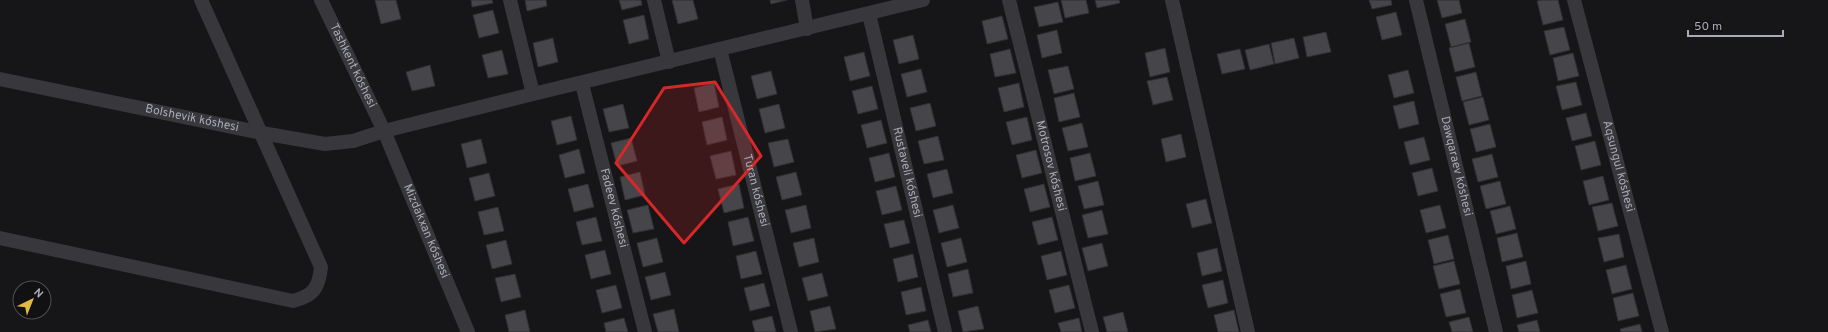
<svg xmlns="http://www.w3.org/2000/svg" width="1828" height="332" viewBox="0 0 1828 332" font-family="Overpass,sans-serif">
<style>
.building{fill:#45454a;stroke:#303033}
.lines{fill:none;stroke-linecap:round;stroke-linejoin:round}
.minor{stroke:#37373c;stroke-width:14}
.marked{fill:#d62828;fill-opacity:0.2;stroke:#d62828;stroke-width:3;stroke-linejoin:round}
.labels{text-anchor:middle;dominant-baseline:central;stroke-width:3.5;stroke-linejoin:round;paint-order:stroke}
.street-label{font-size:12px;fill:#a9abb6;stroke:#111012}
</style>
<rect width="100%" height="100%" fill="#161517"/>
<!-- building -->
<path class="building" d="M375 0H396L401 19 381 24Z
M471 0H492L493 3 472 7Z
M525 0H546L547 6 527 11Z
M619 0H641L642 5 622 10Z
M672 0H693L698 19 678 24Z
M770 0H787L771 4Z
M1061 0H1086L1089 13 1065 18Z
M1095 0H1119L1120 3 1097 8Z
M1369 0H1391L1392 5 1372 9Z
M1437 0H1459L1462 13 1442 18Z
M1542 0H1558L1563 20 1543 25 1537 1Z
M1058 2 1063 22 1039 27 1034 7Z
M493 10 499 33 479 38 473 15Z
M1396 12 1402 35 1382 40 1376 17Z
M644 15 649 39 629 44 623 20Z
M1002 16 1008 39 987 44 982 21Z
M1465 19 1471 42 1451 47 1445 24Z
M1564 27 1570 50 1550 55 1544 31Z
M1057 30 1062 53 1042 58 1037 35Z
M1326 32 1331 52 1307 57 1303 37Z
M913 35 919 59 899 64 893 40Z
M553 38 558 62 538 67 533 43Z
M1294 38 1299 58 1275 64 1271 43Z
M1469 43 1475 67 1455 72 1449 48Z
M1269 44 1274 64 1250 70 1245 50Z
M1165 48 1170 72 1150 77 1145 53Z
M1010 49 1016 73 995 77 990 54Z
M1240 49 1245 69 1222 74 1217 54Z
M502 50 508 74 488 78 482 55Z
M864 52 870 76 850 81 844 57Z
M1573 53 1579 76 1558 81 1553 58Z
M430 65 435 86 412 91 406 72Z
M1068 66 1074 89 1054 94 1048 70Z
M921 69 927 92 907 97 901 74Z
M1408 70 1414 93 1394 98 1388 75Z
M771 71 777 94 757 99 751 76Z
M1476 72 1482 96 1462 101 1456 77Z
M1167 77 1173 100 1153 105 1147 81Z
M1576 82 1582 105 1562 110 1556 86Z
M714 83 719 107 699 112 694 88Z
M1019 83 1024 107 1004 112 998 88Z
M872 86 878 109 858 114 852 91Z
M1074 93 1080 117 1059 122 1054 98Z
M1483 97 1489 120 1469 125 1463 102Z
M1414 101 1419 124 1399 129 1393 106Z
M930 103 936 126 916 131 910 108Z
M623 104 629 128 609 132 603 109Z
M779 104 785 128 765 133 759 109Z
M1586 113 1592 136 1572 141 1566 118Z
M571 116 577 140 557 145 551 121Z
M722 117 727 140 707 145 702 122Z
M1027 117 1032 140 1012 145 1006 122Z
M881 120 887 143 867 148 861 125Z
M1082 123 1088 147 1068 151 1062 128Z
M1490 124 1496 147 1476 152 1470 129Z
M1181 134 1186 157 1166 162 1161 139Z
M938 136 944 160 924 164 918 141Z
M1424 137 1430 160 1410 165 1404 142Z
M631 138 637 161 617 166 611 143Z
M481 139 487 163 467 168 461 144Z
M788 139 794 162 774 167 768 143Z
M1595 141 1601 165 1581 170 1575 146Z
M579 149 585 173 565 178 559 155Z
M1036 150 1042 173 1022 178 1016 155Z
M731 151 736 175 716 179 710 156Z
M889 153 895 177 875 182 869 158Z
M1090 153 1096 176 1075 181 1070 158Z
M1492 154 1498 177 1478 182 1472 159Z
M1432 168 1438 191 1418 196 1412 173Z
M947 169 953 193 933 198 927 174Z
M640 172 645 195 625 200 620 177Z
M796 172 802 195 782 200 776 177Z
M489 173 495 196 475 201 469 178Z
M1603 176 1609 200 1589 205 1583 181Z
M1098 181 1104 205 1084 209 1078 186Z
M1500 181 1506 204 1486 209 1480 186Z
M588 184 594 207 574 212 568 189Z
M739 184 744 208 724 213 718 189Z
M1044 184 1050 207 1030 212 1024 189Z
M896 186 902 210 882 215 876 191Z
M1206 199 1212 223 1192 228 1186 204Z
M1612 203 1618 226 1598 231 1592 207Z
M648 205 654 229 633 233 627 210Z
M806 205 811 228 791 233 785 210Z
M953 205 959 228 939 233 933 210Z
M1440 205 1446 228 1426 233 1420 210Z
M1510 206 1516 229 1496 234 1490 211Z
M498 207 504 231 484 235 478 212Z
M1102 210 1108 234 1088 238 1082 215Z
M596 217 602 241 582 245 576 222Z
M748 217 754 241 733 246 728 222Z
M1052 217 1058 240 1038 245 1032 222Z
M904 220 910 243 890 248 884 224Z
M1517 233 1523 257 1502 262 1497 238Z
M1619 234 1624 257 1604 262 1598 238Z
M1448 235 1454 259 1434 264 1428 240Z
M657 238 663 262 643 267 637 243Z
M814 238 819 262 799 267 793 243Z
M961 238 967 262 947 267 941 243Z
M506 240 512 264 492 269 486 245Z
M1102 243 1108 266 1088 271 1082 248Z
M1217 248 1222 271 1202 276 1197 253Z
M605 250 611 274 591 279 585 255Z
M756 251 762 274 741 279 736 256Z
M1061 251 1067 275 1047 280 1041 256Z
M913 254 918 277 898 282 893 259Z
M1454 261 1460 284 1439 289 1433 266Z
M1526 261 1531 284 1511 289 1506 266Z
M1626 265 1632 289 1612 294 1606 270Z
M968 269 973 293 953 297 948 274Z
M665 272 671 295 651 300 645 277Z
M822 273 828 296 808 301 802 278Z
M515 274 521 297 501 302 495 278Z
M1223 280 1228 303 1208 308 1202 285Z
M764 283 770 306 750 311 744 288Z
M616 285 622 308 602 313 596 290Z
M1069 285 1075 308 1055 313 1049 290Z
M921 287 926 311 906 315 901 292Z
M1460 289 1466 313 1446 317 1440 294Z
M1532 290 1538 313 1517 318 1512 295Z
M1633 293 1639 316 1618 321 1613 298Z
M830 306 836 329 815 332 810 311Z
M978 306 984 329 963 332 958 311Z
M674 309 679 332H658L653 314Z
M525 310 530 332H509L505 315Z
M1234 310 1239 332H1218L1214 315Z
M1123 312 1128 332H1107L1103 317Z
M772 316 776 332H755L752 321Z
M1469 317 1473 332H1452L1449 322Z
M624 318 628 332H606L604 323Z
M1079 318 1082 332H1061L1058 323Z
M928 320 931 332H910L908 325Z
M1537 320 1540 332H1519L1517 325Z
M1640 324 1642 332H1621L1620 329Z"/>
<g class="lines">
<!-- minor -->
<g class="minor">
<path id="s1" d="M321 0 384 131 468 332"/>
<path d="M510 0 533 94"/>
<path d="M654 0 669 62"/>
<path d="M802 0 807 29"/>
<path id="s2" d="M1009 0 1092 332"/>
<path d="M1172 0 1248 332"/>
<path id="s3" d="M1416 0 1496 332"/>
<path id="s4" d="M1574 0 1662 332"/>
<path id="s5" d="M869 14 945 332"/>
<path id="s6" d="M720 49 791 332"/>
<path id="s7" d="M0 79 262 133 325 144 353 141 384 131 533 94 923 0"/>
<path id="s8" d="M582 84 645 332"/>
<path d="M0 238 293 301C313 296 319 288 321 267L201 0"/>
</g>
</g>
<!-- marked area -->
<path class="marked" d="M715 82 761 156 684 243 616 163 664 88Z"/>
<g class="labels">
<!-- street labels -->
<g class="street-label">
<text stroke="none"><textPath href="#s1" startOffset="73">Tashkent kóshesi</textPath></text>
<text stroke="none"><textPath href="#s7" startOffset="196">Bolshevik kóshesi</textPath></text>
<text stroke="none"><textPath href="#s2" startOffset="171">Motrosov kóshesi</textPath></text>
<text stroke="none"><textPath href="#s3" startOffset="171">Dawqaraev kóshesi</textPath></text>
<text stroke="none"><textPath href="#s4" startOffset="172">Aqsungul kóshesi</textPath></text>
<text stroke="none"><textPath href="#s5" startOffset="163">Rustaveli kóshesi</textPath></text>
<text stroke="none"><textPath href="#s6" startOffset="146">Turan kóshesi</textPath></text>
<text stroke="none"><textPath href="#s8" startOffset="128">Fadeev kóshesi</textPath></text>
<text stroke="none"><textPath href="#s1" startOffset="254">Mizdakxan kóshesi</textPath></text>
</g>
</g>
<!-- north arrow -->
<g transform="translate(32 300) rotate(43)"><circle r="19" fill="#111012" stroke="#4e4e54"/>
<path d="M0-3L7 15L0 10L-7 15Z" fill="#dfb945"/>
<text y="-6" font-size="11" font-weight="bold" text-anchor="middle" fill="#a9abb6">N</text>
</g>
<!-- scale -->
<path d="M1688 30v6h95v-6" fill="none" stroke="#a9abb6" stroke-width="2"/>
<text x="1694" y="30" font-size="12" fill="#a9abb6" stroke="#111012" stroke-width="3" paint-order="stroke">50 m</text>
</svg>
